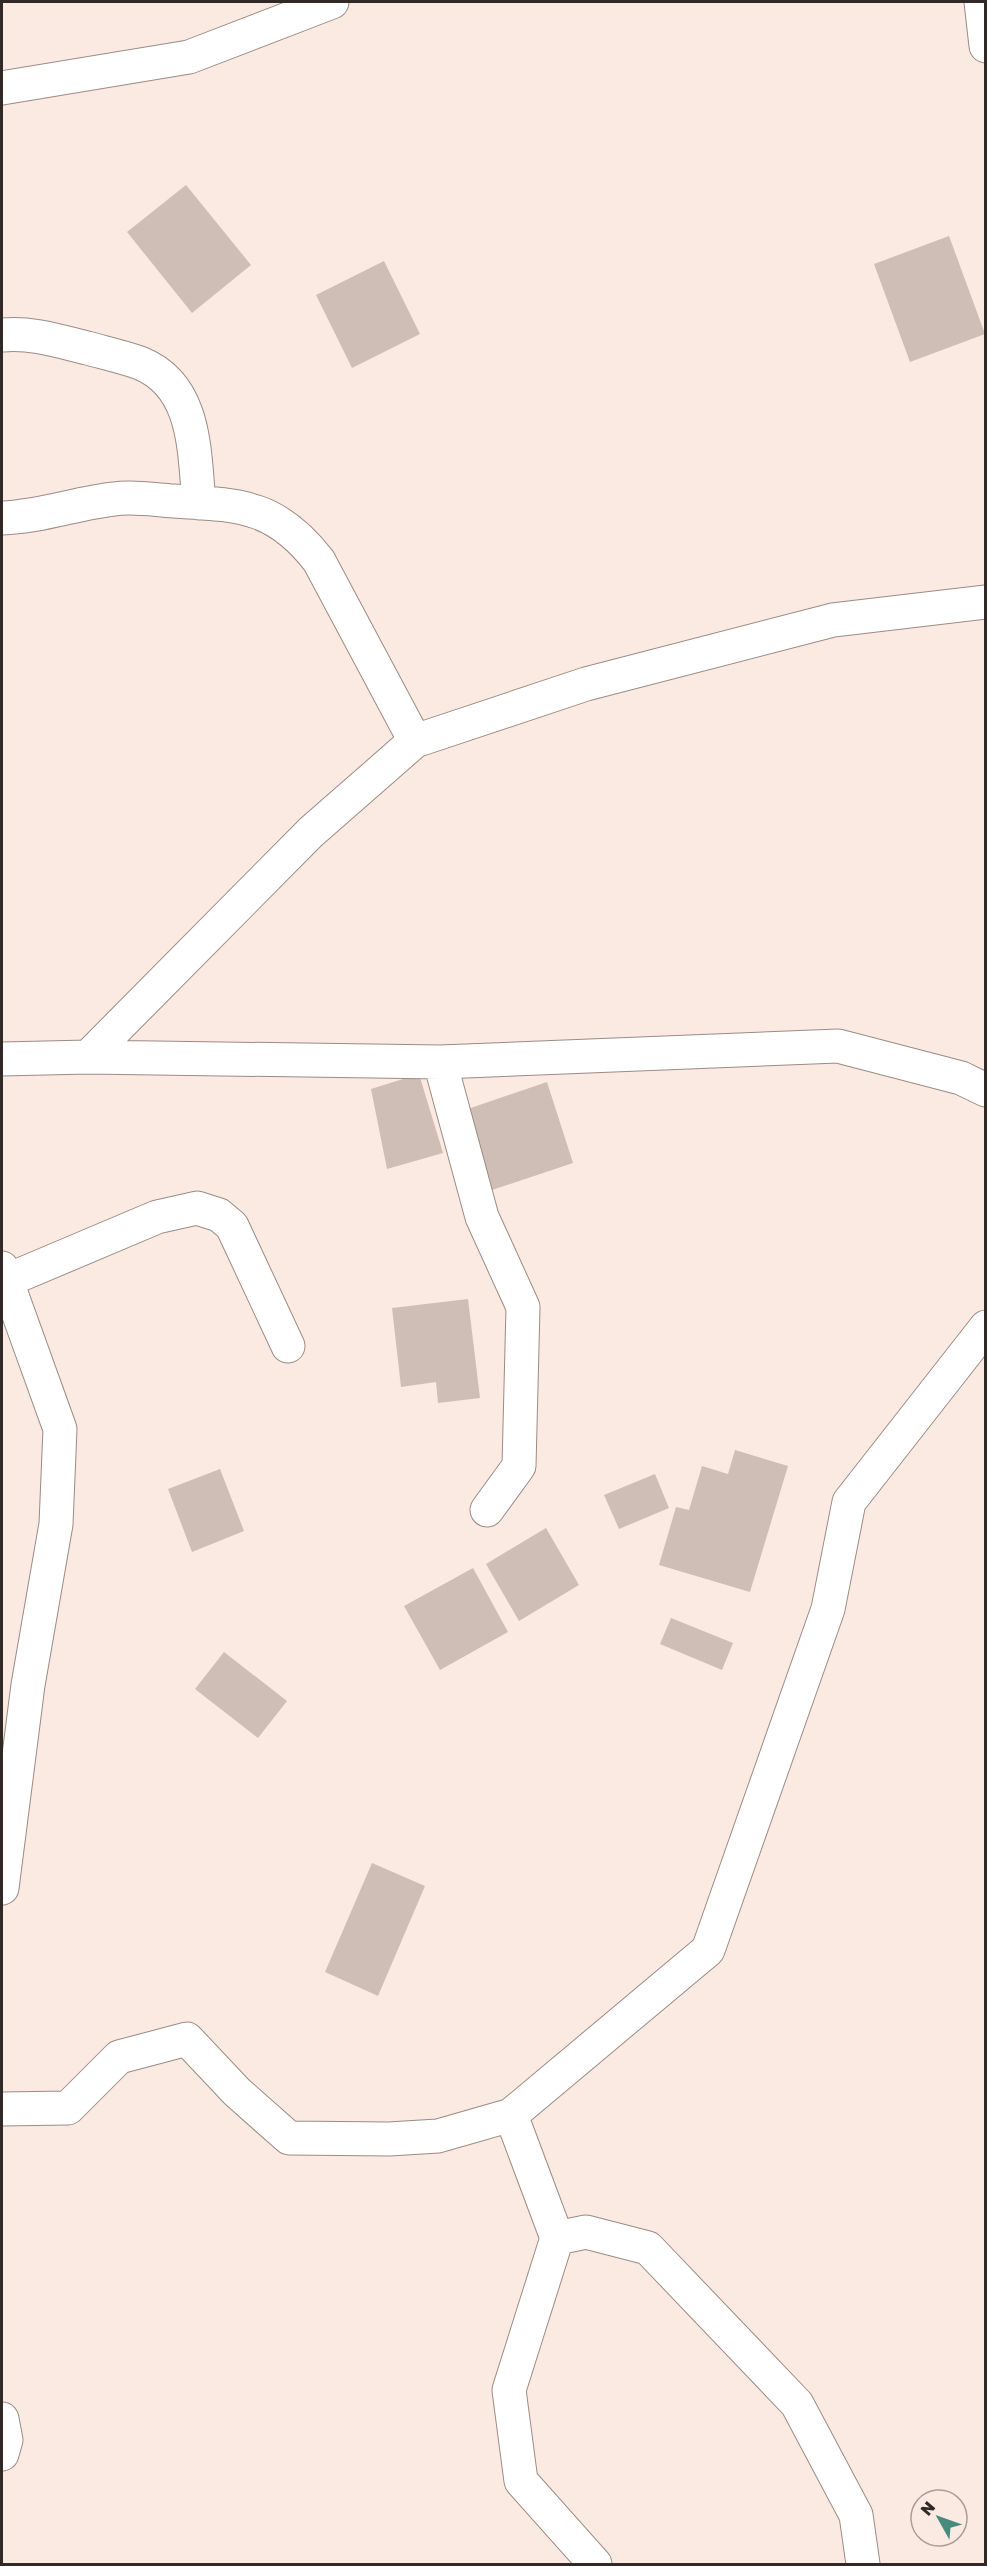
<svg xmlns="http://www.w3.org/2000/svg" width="987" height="2566" viewBox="0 0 987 2566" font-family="'Golos Text',sans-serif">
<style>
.building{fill:#cebeb6}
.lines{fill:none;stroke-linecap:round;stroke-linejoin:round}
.street-casing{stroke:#9b8b84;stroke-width:35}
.street{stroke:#fff;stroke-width:33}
</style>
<rect width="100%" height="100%" fill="#fbeae2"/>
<!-- building -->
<path class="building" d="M186 185 251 265 192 313 127 232Z
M949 236 985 334 910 362 874 264Z
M384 261 420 334 352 368 316 295Z
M419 1074 443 1153 387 1169 371 1089Z
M547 1082 573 1163 489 1191 462 1111Z
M468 1299 480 1398 438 1403 436 1382 401 1387 392 1308Z
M735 1450 788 1466 750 1592 659 1565 676 1507 689 1510 702 1466 728 1474Z
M220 1469 244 1531 192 1552 168 1489Z
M655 1474 669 1508 619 1529 604 1495Z
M546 1528 579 1585 519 1621 486 1564Z
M473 1568 508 1632 440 1670 404 1606Z
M671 1618 733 1643 722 1670 660 1644Z
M224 1652 287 1701 258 1738 195 1689Z
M372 1863 425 1886 378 1996 325 1972Z"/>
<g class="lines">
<!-- street casing -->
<g class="street-casing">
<path id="street" d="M981 2 986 46
M2 88 189 57 332 2
M2 335C31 332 59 341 87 348 105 353 123 357 140 363 197 386 194 452 199 503
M2 518C40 517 77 503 114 499 133 496 155 500 174 501 240 505 276 505 319 561L415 741
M88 1057 311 832 415 741 586 684 833 620 986 602
M2 1059 88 1057 440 1062 838 1046 961 1078 986 1090
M440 1062 482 1217 523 1307 519 1466 487 1510
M2 1268 60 1429 56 1524 28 1685 2 1888
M8 1280 157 1217 197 1208 219 1215 232 1226 288 1346
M2 2109 68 2108 119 2057 187 2039 237 2092 289 2138 389 2139 438 2136 511 2115
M557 2238 586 2232 648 2248 797 2404 856 2515 863 2564
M2 2419 6 2440 2 2454
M595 2564 521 2481 509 2390 557 2238 511 2115 708 1950 828 1609 849 1502 986 1327"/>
</g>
<!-- street -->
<use href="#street" class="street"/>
</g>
<!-- border -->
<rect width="987" height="2566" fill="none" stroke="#302926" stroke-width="6"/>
<!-- north arrow -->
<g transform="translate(939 2518) rotate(310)"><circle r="28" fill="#fbeae2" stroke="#aa9d97" stroke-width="1.5"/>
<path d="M0-4.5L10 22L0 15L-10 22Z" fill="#478a7e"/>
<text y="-9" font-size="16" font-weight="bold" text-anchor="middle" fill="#302926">N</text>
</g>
</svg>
